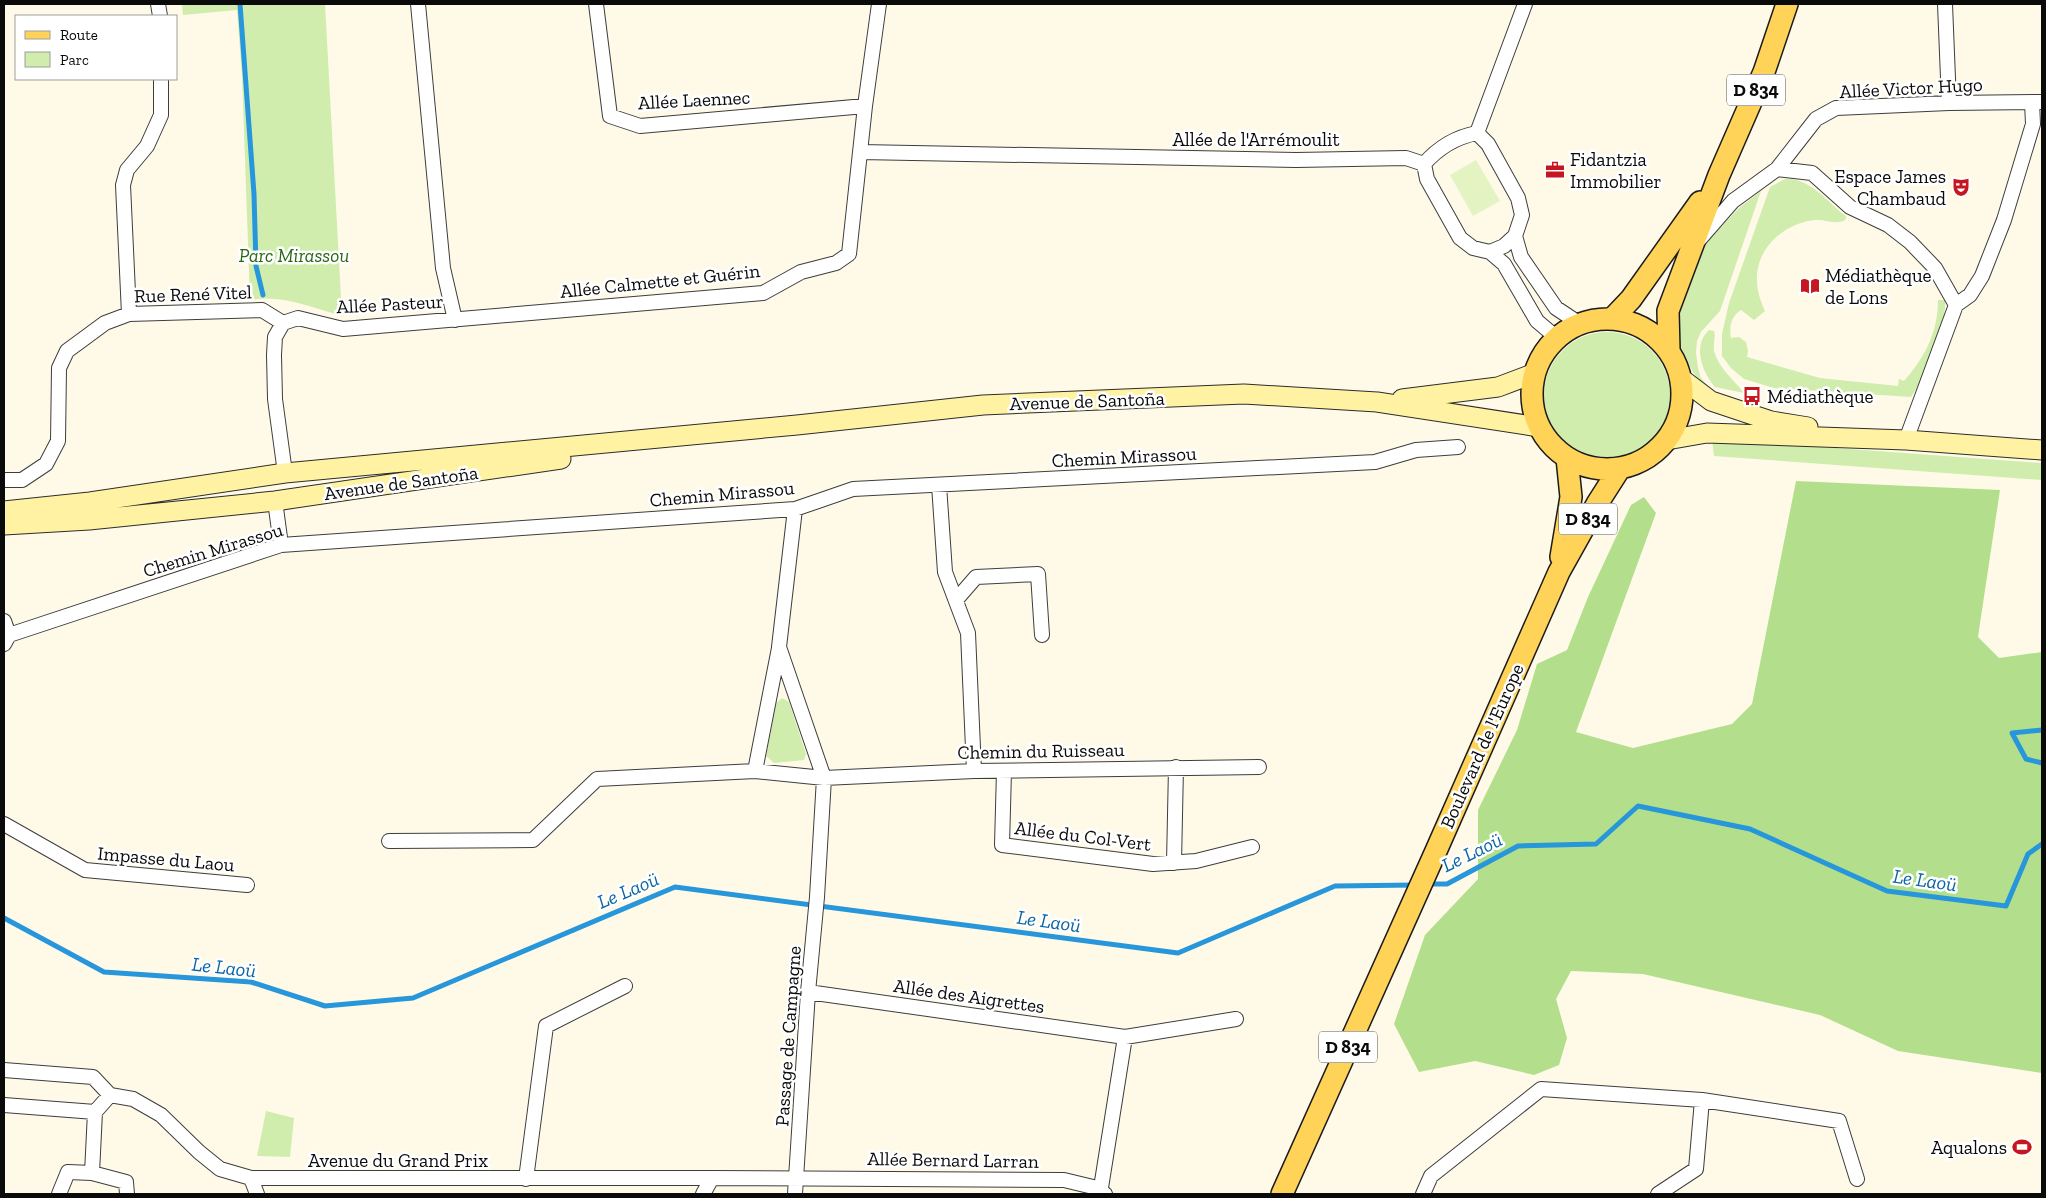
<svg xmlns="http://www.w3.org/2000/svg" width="2046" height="1198" viewBox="0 0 2046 1198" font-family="'Zilla Slab',serif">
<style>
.green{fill:#d0edae}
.forest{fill:#b3df8c}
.pitch{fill:#e3f3c1}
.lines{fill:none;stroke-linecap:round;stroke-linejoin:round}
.stream{stroke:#2796da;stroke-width:5}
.minor-casing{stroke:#3d3d3d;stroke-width:16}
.secondary-casing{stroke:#2c2c2c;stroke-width:21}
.primary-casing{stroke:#1b1b1b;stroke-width:24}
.minor{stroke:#fff;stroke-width:14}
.secondary{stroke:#fff3a3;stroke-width:19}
.primary{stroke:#ffd358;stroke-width:21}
.labels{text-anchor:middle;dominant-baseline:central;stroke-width:5;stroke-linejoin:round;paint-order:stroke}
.shield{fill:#fff;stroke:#545454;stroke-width:1}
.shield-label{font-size:18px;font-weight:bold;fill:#0a0a0a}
.street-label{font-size:19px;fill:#0a0a0a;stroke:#fff}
.poi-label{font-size:19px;fill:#0a0a0a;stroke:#fff;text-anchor:start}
.park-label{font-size:19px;font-style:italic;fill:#286716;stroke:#fff}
.water-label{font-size:20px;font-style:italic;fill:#0965a6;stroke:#fff}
</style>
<rect width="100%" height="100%" fill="#fffae8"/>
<!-- green -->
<path class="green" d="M182 4H325L342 316C313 308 281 294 250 300L242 76 237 10 183 15Z
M1785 179C1810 177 1827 202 1846 216V219C1840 226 1825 219 1816 220 1786 222 1755 248 1757 281 1757 291 1761 302 1765 311L1754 320 1741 310C1731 316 1729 327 1731 338L1739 337 1746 342 1748 351 1747 357 1820 378 1898 386 1899 379 1904 381C1925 357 1938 332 1938 300H1945C1947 323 1925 378 1911 397L1774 388 1744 379 1731 368 1722 356V334L1729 303 1770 187Z
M1761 191 1720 311 1701 332 1697 341 1696 353 1698 368 1701 378 1709 387 1700 382 1693 372 1678 345 1675 320 1707 242 1739 208Z
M1709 330 1714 331C1716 337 1713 344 1714 351 1718 367 1734 380 1744 393L1715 387C1702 372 1692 346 1709 330Z
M1544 395a63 63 0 1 1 126 0a63 63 0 1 1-126 0Z
M1712 439 2042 463V480L1714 456Z
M782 698 789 702 806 754 804 760 774 763 766 756 776 703Z
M266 1111 294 1118 290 1157 257 1156Z"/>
<!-- forest -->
<path class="forest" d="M1796 481 2000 490 1978 637 1999 658 2042 652V1073L1898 1051 1820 1015 1643 974 1571 971 1556 999 1567 1038 1559 1065 1534 1075 1475 1061 1419 1072 1394 1024 1425 935 1478 879V810L1517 730 1537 664 1567 650 1588 597 1631 505 1644 497 1656 513 1576 732 1633 748 1732 724 1752 704Z"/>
<!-- pitch -->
<path class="pitch" d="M1476 160 1500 201 1473 216 1450 175Z"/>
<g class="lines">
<!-- stream -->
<path class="stream" d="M240 4 254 194 256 266 263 295
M2042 730 2012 733 2026 759 2042 763
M1426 884H1447L1518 846 1596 844 1638 806 1750 829 1887 891 2006 906 2028 854 2042 844
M4 918 104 972 251 982 325 1006 413 998 675 887 1178 953 1335 886 1415 885"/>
<!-- minor casing -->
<g class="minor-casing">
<path id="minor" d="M158 4 160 16
M418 4 443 268 455 320
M596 4 610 116 640 126 865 106
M1945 4 1949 103
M1477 133 1488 144 1518 198 1522 215 1515 236 1521 257 1556 308 1580 324
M1477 133 1525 4
M860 152 1296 160 1406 158 1424 164
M1424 164 1427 179 1460 238 1473 248 1490 252 1504 264 1537 321 1557 338
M1424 164C1438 148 1456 137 1477 133
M1777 169 1812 173 1850 207 1888 225 1910 242 1935 268 1956 305
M1699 240 1733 201 1777 169 1816 119 1836 108 1949 103 2042 102
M1490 252 1504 246 1515 236
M129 314 123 185 127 170 147 146 161 115V79
M1906 440 1956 305 1970 295 1982 276 2004 220 2033 124 2032 102
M285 473 275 399 274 355 275 337 283 323 298 318 343 329 763 293 801 272 836 263 849 254 865 106 879 4
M4 480H22L46 464 58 441 59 368 67 351 105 323 129 314 262 310 283 323
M939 485 945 572 968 633 974 771
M275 501 281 545
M956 600 976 577 1038 574 1042 635
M4 621 9 635
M4 644 9 635 281 545 795 509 853 489 1375 462 1416 450 1458 447
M779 648 755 771 824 778 974 771 1259 767
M1004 771 1002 845 1153 864 1196 861 1252 847
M4 824 85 870 247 885
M389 841 533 840 597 779 755 771
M1174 863 1176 767
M808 992 1125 1037 1236 1019
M4 1070 93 1077 110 1095 95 1112 4 1105
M110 1095 133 1099 161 1115 199 1152 220 1169 251 1178H712
M92 1173 95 1112
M251 1178 257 1194
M526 1179 546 1026 625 986
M59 1194 68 1172 92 1173 126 1182 127 1194
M703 1194 712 1178 1064 1180 1093 1187 1105 1194
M795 1194 808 992 817 897 824 778 779 647 795 509
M1100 1194 1125 1037
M1423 1194 1431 1176 1541 1089 1702 1100
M1658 1194 1696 1169 1702 1100 1839 1121 1857 1179"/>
</g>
<!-- secondary casing -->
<g class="secondary-casing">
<path id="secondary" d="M1682 379 1711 401 1771 421 1808 427
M1402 399 1498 387 1535 373
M1667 440 1707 433 1906 440 2042 450
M4 511 90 502 285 473 797 425 983 405 1244 394 1377 402 1539 427
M4 525 89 520 275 501 561 459"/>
</g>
<!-- primary casing -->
<g class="primary-casing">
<path id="primary" d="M1532 394a75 75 0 1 1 150 0a75 75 0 1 1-150 0Z
M1612 319 1631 299 1700 202
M1669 350 1668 311 1719 175 1764 72 1787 4
M1561 557 1571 497 1567 458
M1282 1194 1436 851 1559 572 1597 504 1620 468"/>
</g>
<!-- minor -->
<use href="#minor" class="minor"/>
<!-- secondary -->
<use href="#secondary" class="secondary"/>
<!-- primary -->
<use href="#primary" class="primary"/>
</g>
<!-- icons -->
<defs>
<g id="office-bare" transform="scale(1.5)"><path d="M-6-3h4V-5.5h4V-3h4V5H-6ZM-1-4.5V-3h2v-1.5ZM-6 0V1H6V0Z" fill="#c61622" stroke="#fff" stroke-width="2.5" paint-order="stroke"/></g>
<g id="theatre-bare" transform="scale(1.5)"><path d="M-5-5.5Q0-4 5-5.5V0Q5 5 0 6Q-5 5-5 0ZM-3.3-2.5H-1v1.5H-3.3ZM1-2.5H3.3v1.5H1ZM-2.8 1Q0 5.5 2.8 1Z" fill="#c61622" stroke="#fff" stroke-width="2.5" paint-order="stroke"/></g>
<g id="library-bare" transform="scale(1.5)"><path d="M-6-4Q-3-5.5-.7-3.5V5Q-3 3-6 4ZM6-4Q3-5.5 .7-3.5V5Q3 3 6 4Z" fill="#c61622" stroke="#fff" stroke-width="2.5" paint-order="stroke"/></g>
<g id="bus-bare" transform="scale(1.5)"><path d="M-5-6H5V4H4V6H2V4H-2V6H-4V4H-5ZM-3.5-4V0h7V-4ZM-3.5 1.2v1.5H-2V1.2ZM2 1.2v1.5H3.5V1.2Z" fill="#c61622" stroke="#fff" stroke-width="2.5" paint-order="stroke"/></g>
<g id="stadium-bare" transform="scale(1.5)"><path d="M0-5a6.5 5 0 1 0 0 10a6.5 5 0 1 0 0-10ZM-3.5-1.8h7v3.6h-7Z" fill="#c61622" stroke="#fff" stroke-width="2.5" paint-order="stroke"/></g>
</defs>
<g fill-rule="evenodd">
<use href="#office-bare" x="1555" y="170"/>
<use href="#theatre-bare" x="1961" y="187"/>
<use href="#library-bare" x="1810" y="286"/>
<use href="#bus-bare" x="1752" y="396"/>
<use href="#stadium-bare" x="2022" y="1147"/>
</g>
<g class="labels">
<!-- shield labels -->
<g class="shield">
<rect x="1727" y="74.5" width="58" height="31" rx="4"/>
<rect x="1559" y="503.5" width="58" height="31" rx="4"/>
<rect x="1319" y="1031.5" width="58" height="31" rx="4"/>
</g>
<g class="shield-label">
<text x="1756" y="90">D 834</text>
<text x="1588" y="519">D 834</text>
<text x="1348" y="1047">D 834</text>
</g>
<!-- street labels -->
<g class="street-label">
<text transform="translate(1911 88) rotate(-3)">Allée Victor Hugo</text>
<text transform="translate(694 100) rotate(-3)">Allée Laennec</text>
<text x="1256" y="139">Allée de l'Arrémoulit</text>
<text transform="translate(660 281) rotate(-6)">Allée Calmette et Guérin</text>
<text transform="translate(193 294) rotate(-2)">Rue René Vitel</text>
<text transform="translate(390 304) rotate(-3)">Allée Pasteur</text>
<text transform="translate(1087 401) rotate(-2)">Avenue de Santoña</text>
<text transform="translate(1124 457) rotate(-3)">Chemin Mirassou</text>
<text transform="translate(401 483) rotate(-8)">Avenue de Santoña</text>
<text transform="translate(722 494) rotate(-5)">Chemin Mirassou</text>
<text transform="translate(213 550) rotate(-17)">Chemin Mirassou</text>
<text transform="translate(1482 746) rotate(-66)">Boulevard de l'Europe</text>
<text transform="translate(1041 751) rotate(-1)">Chemin du Ruisseau</text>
<text transform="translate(1083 836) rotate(7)">Allée du Col-Vert</text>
<text transform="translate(166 859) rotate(5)">Impasse du Laou</text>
<text transform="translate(969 996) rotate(8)">Allée des Aigrettes</text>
<text transform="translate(788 1036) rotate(-86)">Passage de Campagne</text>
<text x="398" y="1160">Avenue du Grand Prix</text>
<text transform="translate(953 1160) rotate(1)">Allée Bernard Larran</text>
</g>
<!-- poi labels -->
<g class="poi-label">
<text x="1570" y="159">Fidantzia<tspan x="1570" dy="22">Immobilier</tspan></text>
<text x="1946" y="176" text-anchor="end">Espace James<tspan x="1946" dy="22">Chambaud</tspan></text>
<text x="1825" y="275">Médiathèque<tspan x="1825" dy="22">de Lons</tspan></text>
<text x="1767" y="396">Médiathèque</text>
<text x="2007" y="1147" text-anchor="end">Aqualons</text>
</g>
<!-- park labels -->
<g class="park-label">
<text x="294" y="255">Parc Mirassou</text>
</g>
<!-- water labels -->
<g class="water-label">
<text transform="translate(1472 852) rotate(-26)">Le Laoü</text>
<text transform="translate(1925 880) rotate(8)">Le Laoü</text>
<text transform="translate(628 890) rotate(-23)">Le Laoü</text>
<text transform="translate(1049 921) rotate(8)">Le Laoü</text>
<text transform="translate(224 967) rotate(6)">Le Laoü</text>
</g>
</g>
<!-- border -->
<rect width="2046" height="1198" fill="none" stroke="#0a0a0a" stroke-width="10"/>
<!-- legend -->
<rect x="15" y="15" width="162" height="65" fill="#ffffff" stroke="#9d9d9d"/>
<rect x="25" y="31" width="25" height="8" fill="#ffd358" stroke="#9d9d9d"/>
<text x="60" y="40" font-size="15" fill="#0a0a0a">Route</text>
<rect x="25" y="52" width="25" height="15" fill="#d0edae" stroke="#9d9d9d"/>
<text x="60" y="65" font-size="15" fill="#0a0a0a">Parc</text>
</svg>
